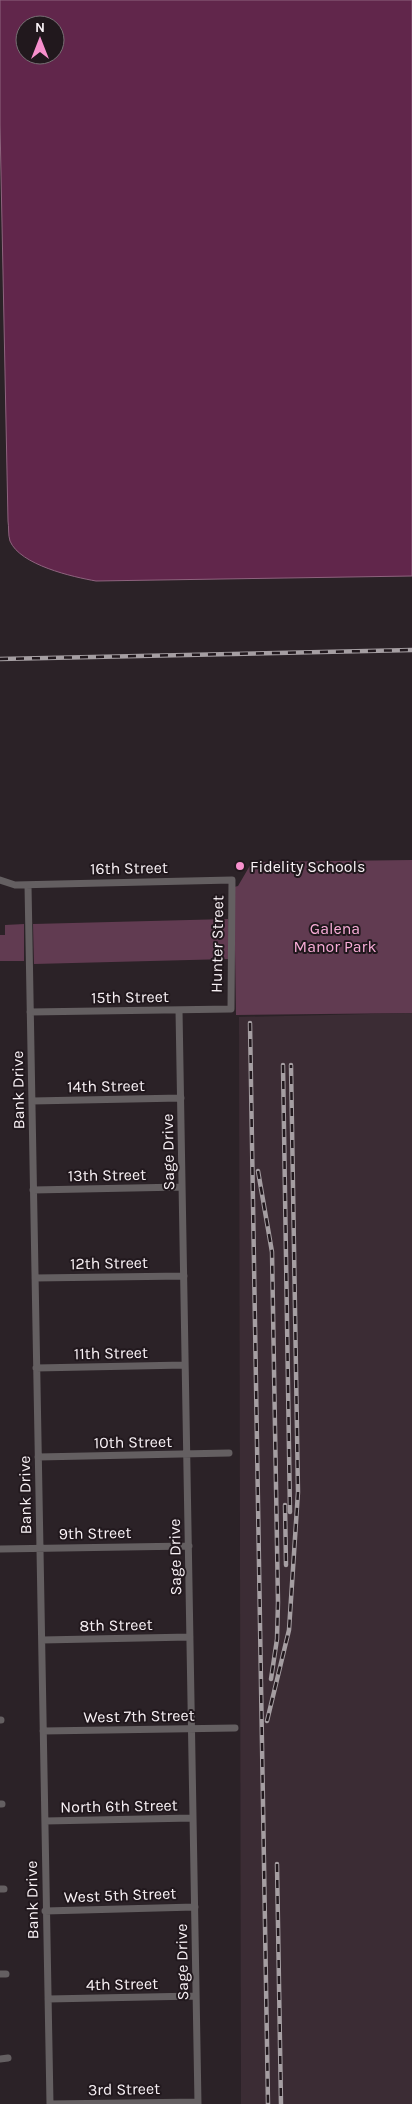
<svg xmlns="http://www.w3.org/2000/svg" width="412" height="2104" viewBox="0 0 412 2104" font-family="Karla,sans-serif">
<style>
.built{fill:#3b2c34}
.green{fill:#613b51}
.water{fill:#61264b;stroke:#8e637e;fill-rule:evenodd}
.lines{fill:none;stroke-linecap:round;stroke-linejoin:round}
.minor{stroke:#645f61;stroke-width:7}
.rail-casing{stroke:#a59ea2;stroke-width:4.5}
.rail{stroke:#21181d;stroke-width:2.5;stroke-dasharray:8;stroke-linecap:butt}
.poi-dot{fill:#f790cd;stroke:#21181d;stroke-width:2}
.labels{text-anchor:middle;dominant-baseline:central;stroke-width:4;stroke-linejoin:round;paint-order:stroke}
.poi-label{font-size:16px;fill:#f8f1f5;stroke:#21181d;text-anchor:start}
.street-label{font-size:16px;fill:#f8f1f5;stroke:#21181d}
.park-label{font-size:16px;fill:#f9add8;stroke:#21181d}
</style>
<rect width="100%" height="100%" fill="#2b2227"/>
<!-- built -->
<path class="built" d="M412 1013V2104H241L239 1017Z"/>
<!-- green -->
<path class="green" d="M412 860V1013L236 1015 234 887 238 886 252 862Z
M228 919 229 959 34 964 33 924Z
M24 924V961H0V935H5V925Z"/>
<!-- water -->
<path class="water" d="M0 0H412V576L96 581C73 577 20 565 10 541 8 535 9 527 8 521L0 124ZM25 25H55V55H25Z"/>
<g class="lines">
<!-- minor -->
<path class="minor" d="M0 880 15 885 232 880 231 1009 30 1012
M28 885 50 2104
M179 1010 198 2104
M32 1101 181 1098
M33 1190 182 1187
M35 1278 184 1276
M36 1368 185 1365
M38 1457 229 1453
M0 1549 189 1546
M42 1640 190 1637
M0 1720H1
M43 1731 235 1728
M0 1804H2
M45 1821 193 1818
M0 1889H4
M45 1911 195 1907
M0 1974H6
M48 1999 196 1996
M0 2059 8 2058
M50 2104 198 2102"/>
<!-- rail casing -->
<g class="rail-casing">
<path id="rail" d="M0 659 412 650
M250 1023 268 2104
M283 1065 290 1512
M258 1171 272 1252 278 1602 277 1639 271 1679
M285 1505 286 1565
M267 1721 289 1630 298 1492 291 1065
M277 1864 281 2104"/>
</g>
<!-- rail -->
<use href="#rail" class="rail"/>
</g>
<!-- markers -->
<circle class="poi-dot" cx="240" cy="866" r="5"/>
<g class="labels">
<!-- poi labels -->
<g class="poi-label">
<text x="250" y="866">Fidelity Schools</text>
</g>
<!-- street labels -->
<g class="street-label">
<text transform="translate(129 868) rotate(-1)">16th Street</text>
<text transform="translate(217 944) rotate(-89)">Hunter Street</text>
<text transform="translate(130 997) rotate(-1)">15th Street</text>
<text transform="translate(106 1086) rotate(-1)">14th Street</text>
<text transform="translate(18 1090) rotate(-91)">Bank Drive</text>
<text transform="translate(168 1152) rotate(-91)">Sage Drive</text>
<text transform="translate(107 1175) rotate(-1)">13th Street</text>
<text transform="translate(109 1263) rotate(-1)">12th Street</text>
<text transform="translate(111 1353) rotate(-1)">11th Street</text>
<text transform="translate(133 1442) rotate(-1)">10th Street</text>
<text transform="translate(25 1495) rotate(-91)">Bank Drive</text>
<text transform="translate(95 1533) rotate(-1)">9th Street</text>
<text transform="translate(175 1557) rotate(-91)">Sage Drive</text>
<text transform="translate(116 1625) rotate(-1)">8th Street</text>
<text transform="translate(139 1716) rotate(-1)">West 7th Street</text>
<text transform="translate(119 1806) rotate(-1)">North 6th Street</text>
<text transform="translate(120 1895) rotate(-2)">West 5th Street</text>
<text transform="translate(32 1900) rotate(-91)">Bank Drive</text>
<text transform="translate(182 1962) rotate(-91)">Sage Drive</text>
<text transform="translate(122 1984) rotate(-1)">4th Street</text>
<text transform="translate(124 2089) rotate(-1)">3rd Street</text>
</g>
<!-- park labels -->
<g class="park-label">
<text x="335" y="928">Galena<tspan x="335" dy="18">Manor Park</tspan></text>
</g>
</g>
<!-- north arrow -->
<g transform="translate(40 40)"><circle r="24" fill="#21181d" stroke="#776f73"/>
<path d="M0-4L9 19L0 12L-9 19Z" fill="#f790cd"/>
<text y="-8" font-size="14" font-weight="bold" text-anchor="middle" fill="#f8f1f5">N</text>
</g>
</svg>
